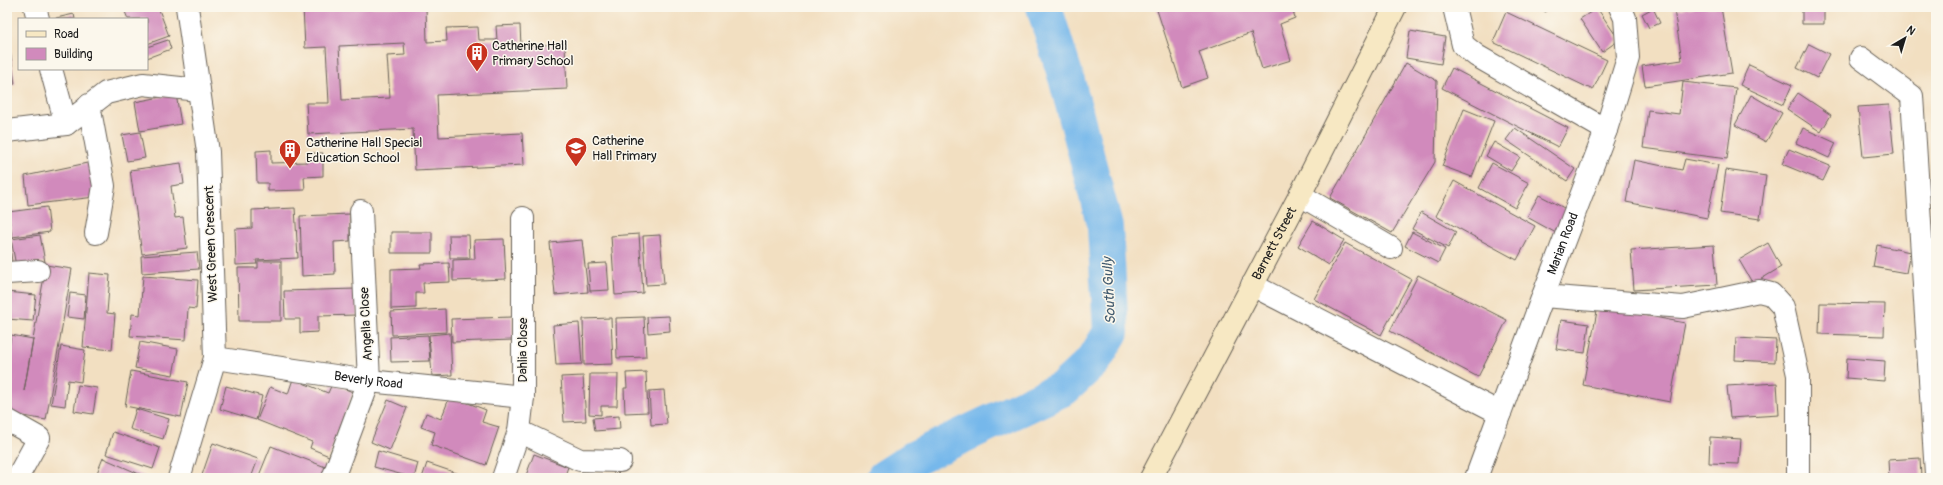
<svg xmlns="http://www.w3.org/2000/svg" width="1943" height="485" viewBox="0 0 1943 485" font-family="Pangolin,sans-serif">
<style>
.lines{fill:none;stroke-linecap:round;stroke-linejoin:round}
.river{stroke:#76b8eb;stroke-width:36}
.building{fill:#d18abc;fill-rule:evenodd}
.minor-casing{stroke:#676056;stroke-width:24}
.secondary-casing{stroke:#676056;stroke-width:24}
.minor{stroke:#fff;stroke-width:22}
.secondary{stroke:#f7e8c3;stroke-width:22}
.labels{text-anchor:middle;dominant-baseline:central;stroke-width:3;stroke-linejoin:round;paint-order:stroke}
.poi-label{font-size:13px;fill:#1c1c1c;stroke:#fbf7ec;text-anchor:start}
.street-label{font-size:13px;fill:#1c1c1c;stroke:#fbf7ec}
.water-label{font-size:14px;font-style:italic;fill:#405a6f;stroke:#fbf7ec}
</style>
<rect width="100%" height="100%" fill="#fbf7ec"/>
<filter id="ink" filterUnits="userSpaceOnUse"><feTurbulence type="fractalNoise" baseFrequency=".025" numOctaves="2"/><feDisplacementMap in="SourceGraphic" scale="8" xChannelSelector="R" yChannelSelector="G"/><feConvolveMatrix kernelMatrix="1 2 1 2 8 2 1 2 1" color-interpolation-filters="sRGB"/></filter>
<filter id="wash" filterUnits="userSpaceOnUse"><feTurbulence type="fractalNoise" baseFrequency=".012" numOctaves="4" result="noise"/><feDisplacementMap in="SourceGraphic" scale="16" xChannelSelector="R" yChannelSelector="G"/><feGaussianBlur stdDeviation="0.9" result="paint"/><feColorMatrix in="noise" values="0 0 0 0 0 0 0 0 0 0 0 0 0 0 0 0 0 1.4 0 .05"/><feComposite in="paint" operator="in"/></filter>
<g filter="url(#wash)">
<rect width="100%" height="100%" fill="#f2dfc1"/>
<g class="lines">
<!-- river -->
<path class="river" d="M884 478 915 458 1064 388 1094 360 1111 332 1105 227 1067 81 1044 7"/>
</g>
<g id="blocks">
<!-- building -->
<path class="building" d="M123 7H158L169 36 147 44V19H128Z
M303 7H426L427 42 447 41 446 28 478 27 479 40H497L496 26 520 25 521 46 565 44 567 89 437 95 439 137 522 133 524 165 415 170 413 129 308 134 306 103H329L326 47 305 48ZM404 43 405 55 387 56 390 98 342 100 339 46Z
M1156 7H1292L1295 18 1280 24 1291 60 1262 69 1251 33 1199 52 1208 78 1182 87Z
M1542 7H1554L1545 12Z
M1695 7H1721L1732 73 1645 86 1642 66 1682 60 1674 10Z
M1802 7H1824V24H1802Z
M1597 8 1619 40 1602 52 1580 19Z
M1653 8 1660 23 1649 28 1642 14Z
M1506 12 1607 60 1593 90 1493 42Z
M74 14 75 19H56V18Z
M7 31 15 84 7 85Z
M1410 31 1445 37 1441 64 1406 58Z
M168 40 171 49 147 58V47Z
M1809 44 1829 54 1817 78 1797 68Z
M1406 63 1437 81 1435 162 1392 233 1330 198Z
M1749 65 1792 85 1783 105 1740 85Z
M1452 68 1568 128 1558 147 1442 88Z
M1683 82 1736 88 1727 159 1643 148 1648 110 1679 114Z
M1798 93 1831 115 1821 132 1787 109Z
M176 94 181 124 140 131 135 102Z
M1751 95 1782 113 1766 142 1735 125Z
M1889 105 1894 154 1863 157 1858 107Z
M1464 109 1494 121 1472 177 1442 166Z
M1515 128 1575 169 1567 181 1506 140Z
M1803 128 1836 143 1829 158 1796 143Z
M140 132 145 158 127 161 122 135Z
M1494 142 1520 157 1511 171 1486 156Z
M1789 149 1830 166 1823 181 1782 164Z
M271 150V163L308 162V153H323V176L304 177 305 190 268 191V183H257L256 151Z
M1685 159 1718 165 1707 218 1626 202 1634 160 1682 170Z
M92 162 95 197 28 205 25 176Z
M181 163 184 184 171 186 175 218 183 217 187 248 142 254 130 170Z
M1492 163 1529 183 1515 208 1479 188Z
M1726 170 1766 176 1760 219 1720 213Z
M1454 181 1535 226 1517 260 1436 216Z
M1539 195 1568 210 1556 233 1527 217Z
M47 207 50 232 12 237 8 212Z
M295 208 298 258 256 260 257 264 236 265 235 229 252 228V210Z
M1421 212 1456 232 1448 248 1412 229Z
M350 214V241L334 242 335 274 302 276 300 216Z
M7 215 11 238H7Z
M1313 221 1344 240 1329 265 1298 246Z
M391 232H432V253H391Z
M1412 232 1445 249 1438 263 1405 246Z
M639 234 643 293 615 295 611 236Z
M40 235 45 262 16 266 11 239Z
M449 235H469L470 258H450Z
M660 235 664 284 646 285 643 236Z
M7 239H9L13 269H7Z
M504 239 506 279 453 281V260L475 259 474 240Z
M582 240 588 292 555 295 550 243Z
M1345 243 1411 279 1381 335 1314 299Z
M1768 243 1781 267 1753 284 1739 260Z
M1714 245 1717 285 1634 290 1631 250Z
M1877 245 1910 252 1906 273 1873 267Z
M197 252 199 269 142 273 141 256Z
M258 261H281V321H239L238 268H258Z
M449 263 450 282 423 283 424 293H416V308L391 309V269L421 268 420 264Z
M607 263 609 290 590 291 588 264Z
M46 265 72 269 46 420 7 413V361L11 335 33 339 24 391Z
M89 273 110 275 107 313 115 314 112 350 83 347Z
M1418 275 1507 320 1478 377 1390 331Z
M143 276 198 280 196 309 188 308 186 340 130 336 132 314 140 315Z
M356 289 357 315 318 316V332L300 333V319H285L284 291Z
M7 292 36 295 33 321 7 319Z
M70 293 86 295 84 319 67 317Z
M1820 303 1885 304 1884 336 1819 334Z
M1598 306 1685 323 1670 402 1583 385Z
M445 309 446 332 392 335 391 312Z
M669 316 670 331 648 333 647 317Z
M512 317 513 340 452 342 451 319Z
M644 317 646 357 617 358 616 318Z
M611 318 613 364 584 365 583 319Z
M1561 320 1589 324 1585 353 1556 349Z
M579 323 582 364 556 365 553 325Z
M450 333 452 375 432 376 429 335Z
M428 335 430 361 391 362 390 337Z
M1736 338 1776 340 1775 362 1735 360Z
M140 342 178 349 173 375 135 368Z
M61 346 85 350 81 382 68 380 65 406 51 404Z
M1847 358 1885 361 1884 381 1846 378Z
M131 371 188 382 181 417 125 406Z
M646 372 648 412 625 413 624 388H627L626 373Z
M590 374H618L617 406H601V415L589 414Z
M583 376 586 421 564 422 561 377Z
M293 379 328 393 332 384 353 392 329 456 310 448 312 442 257 420 270 387 288 394Z
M1777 383 1779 415 1730 418 1727 386Z
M78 385 97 388 93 414 74 411Z
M226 386 262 396 256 420 220 409Z
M664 390 667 424 651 425 649 391Z
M450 396 486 410 482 422 499 427 486 465 431 445 435 432 421 427 426 413 441 419Z
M388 400 407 408 390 450 371 442Z
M136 409 169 419 163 439 130 429Z
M619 416 620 429 595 431 593 418Z
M113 432 160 448 153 469 106 454Z
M1710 437 1741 439 1739 464 1709 463Z
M213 443 258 459 251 478H201Z
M271 446 328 468 325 478H258Z
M378 451 418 463 414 478 374 467Z
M534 454 568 467 564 478H525Z
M103 458 146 477 145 478H95Z
M1920 458 1921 478H1889L1888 460Z
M427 463 471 478H422Z"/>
</g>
</g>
<g filter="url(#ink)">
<use href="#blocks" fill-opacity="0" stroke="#676056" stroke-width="1"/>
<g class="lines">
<!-- minor casing -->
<g class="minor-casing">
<g id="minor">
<path d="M35 7 38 19"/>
<path d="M1454 7 1463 45 1477 56 1606 130"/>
<path d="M1861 58 1912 96 1936 474"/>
<path d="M51 69 66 124"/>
<path d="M89 105 104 186 96 233"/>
<path d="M7 131 66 124 106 93 143 84 199 90"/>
<path d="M1300 195 1391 248"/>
<path d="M7 273 38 271"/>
<path d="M1252 285 1500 413"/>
<path d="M1543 296 1683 307 1759 291 1771 294 1783 307 1798 375V478"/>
<path id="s1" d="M215 358 369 381 523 397"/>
<path d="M7 420 39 438 17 478"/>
<path d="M519 431 580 460 620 461"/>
<path d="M179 478 215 358 208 152 187 7"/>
<path d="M333 478 369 381 361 211"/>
<path d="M503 478 519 431 523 397V218"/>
<path id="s2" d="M1476 478 1543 296 1606 130 1628 58 1625 18 1620 7"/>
</g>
</g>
<!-- secondary casing -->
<g class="secondary-casing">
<g id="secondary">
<path id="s3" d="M1151 478 1300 195 1395 7"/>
</g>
</g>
<!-- minor -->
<use href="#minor" class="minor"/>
<!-- secondary -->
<use href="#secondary" class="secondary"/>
</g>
</g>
<!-- icons -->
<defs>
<g id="building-pin" transform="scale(1.15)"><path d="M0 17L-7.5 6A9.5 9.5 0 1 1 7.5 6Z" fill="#c8321e" stroke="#fbf7ec"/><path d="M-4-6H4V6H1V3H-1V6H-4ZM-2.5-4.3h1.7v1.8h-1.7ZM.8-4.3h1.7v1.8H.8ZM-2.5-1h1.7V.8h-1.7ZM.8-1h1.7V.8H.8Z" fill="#fff"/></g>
<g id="school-pin" transform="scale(1.15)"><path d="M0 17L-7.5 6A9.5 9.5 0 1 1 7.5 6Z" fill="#c8321e" stroke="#fbf7ec"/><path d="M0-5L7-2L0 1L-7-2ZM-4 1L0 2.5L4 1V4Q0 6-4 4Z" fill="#fff"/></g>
</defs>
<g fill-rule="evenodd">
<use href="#building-pin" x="477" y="53"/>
<use href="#school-pin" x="576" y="148"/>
<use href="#building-pin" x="290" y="150"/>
</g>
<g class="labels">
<!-- poi labels -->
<g class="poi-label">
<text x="492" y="46">Catherine Hall<tspan x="492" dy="15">Primary School</tspan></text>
<text x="592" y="141">Catherine<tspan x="592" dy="15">Hall Primary</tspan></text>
<text x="306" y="143">Catherine Hall Special<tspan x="306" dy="15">Education School</tspan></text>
</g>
<!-- street labels -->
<g class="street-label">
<text stroke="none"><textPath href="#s3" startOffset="265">Barnett Street</textPath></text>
<text transform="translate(211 244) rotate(-92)">West Green Crescent</text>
<text stroke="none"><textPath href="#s2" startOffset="250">Marian Road</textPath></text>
<text transform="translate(366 324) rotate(-93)">Angella Close</text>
<text transform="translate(523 350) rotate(-90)">Dahlia Close</text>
<text stroke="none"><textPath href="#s1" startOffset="155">Beverly Road</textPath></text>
</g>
<!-- water labels -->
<g class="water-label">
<text transform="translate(1109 291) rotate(-93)">South Gully</text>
</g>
</g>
<!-- margin -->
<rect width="1943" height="485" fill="none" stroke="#fbf7ec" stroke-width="24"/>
<!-- legend -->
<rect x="18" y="18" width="130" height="52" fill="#fbf7ec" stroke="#a29f99"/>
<rect x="26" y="31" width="20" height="6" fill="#f7e8c3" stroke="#a29f99"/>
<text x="54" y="38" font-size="12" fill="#1c1c1c">Road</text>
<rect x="26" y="48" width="20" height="12" fill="#d18abc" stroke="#a29f99"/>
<text x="54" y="58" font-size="12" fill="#1c1c1c">Building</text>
<!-- north arrow -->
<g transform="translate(1905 38) rotate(38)" stroke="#fbf7ec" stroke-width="3" paint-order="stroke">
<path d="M0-3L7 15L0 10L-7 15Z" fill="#1c1c1c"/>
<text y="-6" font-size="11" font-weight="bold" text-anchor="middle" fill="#1c1c1c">N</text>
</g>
</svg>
